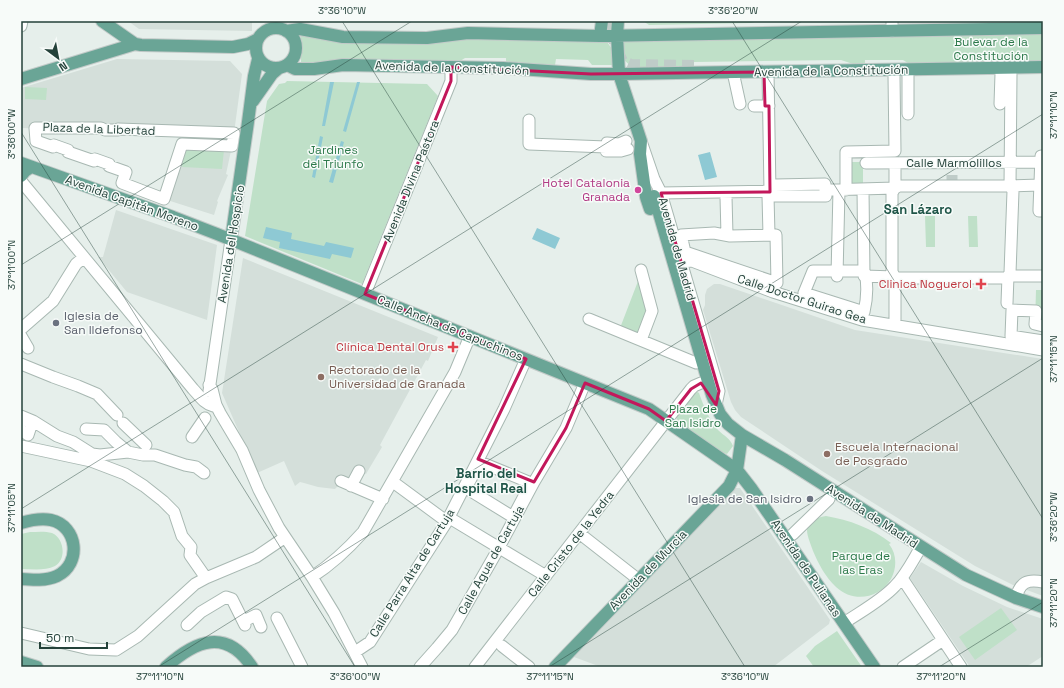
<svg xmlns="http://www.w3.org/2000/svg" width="1064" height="688" viewBox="0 0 1064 688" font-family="'Space Grotesk',sans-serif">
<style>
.built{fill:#d4dfda}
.green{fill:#bfe0c8}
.water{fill:#8ec9d4}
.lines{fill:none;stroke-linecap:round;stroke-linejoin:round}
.minor-tunnel{stroke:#bfccc8;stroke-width:11;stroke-dasharray:11 5.5;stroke-linecap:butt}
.major-tunnel{stroke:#bfccc8;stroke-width:12;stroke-dasharray:12 6;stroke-linecap:butt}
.minor-casing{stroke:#a8b8b2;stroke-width:13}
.major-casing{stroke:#c2cac8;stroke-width:14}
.minor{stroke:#fff;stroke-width:11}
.major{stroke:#6aa596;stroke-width:12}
.marked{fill:none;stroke:#c2185b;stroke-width:3;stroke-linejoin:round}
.ticks{fill:none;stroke:#24423a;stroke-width:1;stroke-opacity:0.45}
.hotel-dot{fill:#d1479c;stroke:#f7fbf9;stroke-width:1.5}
.health-dot{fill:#e0444e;stroke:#f7fbf9;stroke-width:1.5}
.worship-dot{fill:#6b7280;stroke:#f7fbf9;stroke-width:1.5}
.education-dot{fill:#8d6e63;stroke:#f7fbf9;stroke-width:1.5}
.labels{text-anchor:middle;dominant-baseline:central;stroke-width:3;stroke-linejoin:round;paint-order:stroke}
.park-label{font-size:12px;fill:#2d7a4b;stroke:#f7fbf9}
.street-label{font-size:12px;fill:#24423a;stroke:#f7fbf9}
.hotel-label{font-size:12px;fill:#b23c85;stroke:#f7fbf9;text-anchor:end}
.health-label{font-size:12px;fill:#be3a42;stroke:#f7fbf9;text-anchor:end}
.worship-label{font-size:12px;fill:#5b616d;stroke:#f7fbf9;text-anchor:start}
.education-label{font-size:12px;fill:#785e54;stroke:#f7fbf9;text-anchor:start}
.neighbourhood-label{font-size:13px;font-weight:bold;fill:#1f5548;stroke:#f7fbf9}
.neatline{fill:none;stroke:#24423a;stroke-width:1.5}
.ticks-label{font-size:10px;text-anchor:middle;fill:#24423a}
</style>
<rect width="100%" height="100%" fill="#e6efeb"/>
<!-- built -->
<path class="built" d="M128 21H252V31L139 29Z
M117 59 230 61 242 74 234 133 21 128V88Z
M182 144 232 146 226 174 228 175 217 201 218 202 214 215 164 199Z
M116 210 217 245 207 320 127 292 98 257H103Z
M243 258 438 337 428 361 426 360 380 445 382 447 366 474 361 472 346 488 339 485 335 489 318 487 304 483 300 482 295 486 284 461 257 473 222 393Z
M714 284H720L855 330 1043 359V596L1013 585 975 566 822 471 741 417 735 410 731 402 703 310 705 305V295L707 289Z
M736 488H740L830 620 829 624 773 667H601L574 657Z
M921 562 963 586 1007 607 1043 619V656L1026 667H970L910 578Z"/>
<!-- green -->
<path class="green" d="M643 21H759L751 23 649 25Z
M1043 33V63L911 65 903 60H865V65L859 66 841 60 694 62 693 69H634L624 60V40Z
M301 34 465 39H605L612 49V65H592L588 60 556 59 555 65 506 64V58H465L457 63 301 64Z
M287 81 427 84 438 96 362 284 245 236 267 101 279 84 285 83Z
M25 87 47 88 46 100 25 99Z
M184 147 224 150 222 169 182 167Z
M851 162H863V184L850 185Z
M925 216H935V247H926Z
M968 216H977L978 247H969Z
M640 276 650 311 640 336 620 328Z
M1036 290H1043V326L1035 324Z
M696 391 699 393C704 407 709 419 718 430 724 436 730 438 733 446L727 454 721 452 678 423 676 416Z
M826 516C849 520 872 528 891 543L889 544C897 554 897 568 891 579 879 599 853 603 836 587 826 578 818 563 813 551 811 545 807 536 807 530 808 521 819 517 826 516Z
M30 532C37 532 45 531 52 533 64 538 67 559 55 566 45 571 32 569 21 569V534Z
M1001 608 1017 630 975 660 959 637Z
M837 631 862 667H814L806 656 815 646Z"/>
<!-- water -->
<path class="water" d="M330 82H334L325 126H322Z
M357 82H360L346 132 343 131Z
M320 136 323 137 315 178 312 177Z
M341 141 344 142 333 183 329 182Z
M710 152 717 177 705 180 698 155Z
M266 227 292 233 291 239 324 246 326 242 354 248 351 258 332 254 330 259 279 248 280 242 263 238Z
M537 228 560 238 555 249 532 239Z"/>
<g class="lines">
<!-- minor-tunnel -->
<path class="minor-tunnel" d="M952 186V170"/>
<!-- major-tunnel -->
<path class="major-tunnel" d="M610 21 615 43
M617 51 622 61 631 65 694 66"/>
<!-- minor casing -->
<g class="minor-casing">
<path id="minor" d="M892 21V31
M21 26 22 21
M733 72 740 104
M768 72 770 192
M1011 74 1010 186 1040 185
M908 76V114
M1000 104 1001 74
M754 106H769
M529 120V144L606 147
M35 128H101L105 130H118V129L234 133 232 146 182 144 164 199 122 183 126 172 109 166V164L95 159 94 161 68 152V150L54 145 53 147 36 141Z
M641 141 654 179 661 193 719 391 716 405
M606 147V151H621L628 149
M606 147 607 143 619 144 626 141
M1042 156H1041L1039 209V211H1043
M866 163 1041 162
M895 163V188
M21 181 193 389C199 395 204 404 213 406
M863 189 864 276 895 277V320
M825 190 895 188 899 186H1010L1013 191 1010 273 1007 278H898L895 277 892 272V193L895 188
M846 190V152L895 151 894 76
M661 193 777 191
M726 197 727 235
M714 233 730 236 776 235 777 283 685 252 681 235Z
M769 235 768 196H826L825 184 775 185
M682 262 692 261 773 292 862 320 1043 350
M813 271H864L865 273C868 286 867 299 864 312L804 293Z
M837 276 839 190
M365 294 451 81V67
M1007 303 1008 276H1043
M589 319 696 363
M1043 326 1035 324 1036 311 1012 310 1011 336 1043 341
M21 329 53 301 76 264 84 257
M21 336 28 348
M641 340 652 311 641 270
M21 364 53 377 78 386 97 394 117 415
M209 385 212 389 216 405 220 413 242 450 259 490 279 528 312 577 334 613 362 667
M209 391 231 240
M21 416 33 421 57 436 73 442 92 454 100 455 128 452 143 455H155L185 465 196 467 204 473
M123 423 146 445
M86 429 104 430 116 442 128 452
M21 430 28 435 32 423 25 420
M192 437 205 418
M21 446 91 461 125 474 144 486 163 501 174 512 182 536 191 547 190 555 206 578
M480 462 531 483 513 517 466 488Z
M341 481 383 499
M393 482 446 521
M351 486 359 471
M448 517 546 576
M579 533 639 580
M793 534 829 499
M312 577C332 564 347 550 363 532L455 372 470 336
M902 578 961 667
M1016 598C1020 582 1027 579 1043 582
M277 618 302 667
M244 621 256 615 261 627
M844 623C860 612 881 601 895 586 906 575 913 560 921 547
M187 625 201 612 226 597 232 599 245 625
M21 633 89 649 116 650 138 636 195 584 206 578 256 557 284 538
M502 646 529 667
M355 652 370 642 446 523 504 409 526 359
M420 667 437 648 452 630 496 553 534 482 566 428 585 383
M475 667 691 389 694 386 701 383
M903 667 943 640"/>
</g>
<!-- major casing -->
<g class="major-casing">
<path id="major" d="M102 21 135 44 141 45 233 47 248 44 258 39
M618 21 617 35 619 74 641 141 640 154 646 197 650 209
M256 48a20 20 0 1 1 40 0a20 20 0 1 1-40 0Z
M286 31 300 29 343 37 427 38 468 33 600 36 1043 28
M600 36 602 21
M287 65 295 69H314L343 65 394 66 503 68 591 74H619L1043 67
M21 79 135 44
M253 101 272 74 279 68
M21 163 173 217 217 234 649 409 737 470 751 488 874 667
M21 176 25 171 31 167
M654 196 712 395 720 414 728 424 742 435 785 460 966 575 1016 598 1043 607
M231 240 248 122 254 76 258 59
M21 523C31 520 41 518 51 520 78 526 82 564 57 576 46 581 33 580 21 579
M21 662 37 667
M166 667C196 640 226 628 252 667
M555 667 729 486 737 470 742 435"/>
</g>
<!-- minor -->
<use href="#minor" class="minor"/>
<!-- major -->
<use href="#major" class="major"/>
</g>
<!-- marked area -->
<path class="marked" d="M451 67 591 74 764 72 765 106H769L770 192 661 193 719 391 716 405 701 383 691 389 666 421 649 409 585 383 566 428 534 482 478 459 526 359 365 294 451 81Z"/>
<!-- ticks -->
<path class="ticks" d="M342 21 745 667M732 21 1043 519M21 132 355 667M21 265 412 21M21 509 802 21M158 667 1043 114M549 667 1043 358M939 667 1043 602"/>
<!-- markers -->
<circle class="hotel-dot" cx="638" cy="190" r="4"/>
<g class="health-dot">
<path d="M979 278h4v4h4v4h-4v4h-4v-4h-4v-4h4z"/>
<path d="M451 341h4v4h4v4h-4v4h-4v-4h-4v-4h4z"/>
</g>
<g class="worship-dot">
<circle cx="56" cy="323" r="4"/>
<circle cx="810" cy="499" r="4"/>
</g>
<g class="education-dot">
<circle cx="321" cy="377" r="4"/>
<circle cx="827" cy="454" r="4"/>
</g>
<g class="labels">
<!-- park labels -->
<g class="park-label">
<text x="991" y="42">Bulevar de la<tspan x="991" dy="14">Constitución</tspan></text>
<text x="333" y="150">Jardines<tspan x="333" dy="14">del Triunfo</tspan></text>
<text x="693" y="409">Plaza de<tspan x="693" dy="14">San Isidro</tspan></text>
<text x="861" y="556">Parque de<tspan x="861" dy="14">las Eras</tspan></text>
</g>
<!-- street labels -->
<g class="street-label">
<text transform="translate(452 68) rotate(2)">Avenida de la Constitución</text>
<text transform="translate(831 71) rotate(-1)">Avenida de la Constitución</text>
<text transform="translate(99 129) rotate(2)">Plaza de la Libertad</text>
<text x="954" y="163">Calle Marmolillos</text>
<text transform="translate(411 181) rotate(-68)">Avenida Divina Pastora</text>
<text transform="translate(132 203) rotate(20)">Avenida Capitán Moreno</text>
<text transform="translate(231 244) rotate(-81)">Avenida del Hospicio</text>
<text transform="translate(677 249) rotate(74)">Avenida de Madrid</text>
<text transform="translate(802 299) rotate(18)">Calle Doctor Guirao Gea</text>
<text transform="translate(450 328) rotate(22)">Calle Ancha de Capuchinos</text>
<text transform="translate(872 516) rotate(33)">Avenida de Madrid</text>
<text transform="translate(571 544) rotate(-52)">Calle Cristo de la Yedra</text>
<text transform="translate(491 560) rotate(-61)">Calle Agua de Cartuja</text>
<text transform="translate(806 568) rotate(56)">Avenida de Pulianas</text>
<text transform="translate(648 570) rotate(-46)">Avenida de Murcia</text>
<text transform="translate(412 573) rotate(-58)">Calle Parra Alta de Cartuja</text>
</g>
<!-- hotel labels -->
<g class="hotel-label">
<text x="630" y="183">Hotel Catalonia<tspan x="630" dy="14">Granada</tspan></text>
</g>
<!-- health labels -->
<g class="health-label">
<text x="972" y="284">Clinica Noguerol</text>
<text x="444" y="347">Clínica Dental Orus</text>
</g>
<!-- worship labels -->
<g class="worship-label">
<text x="64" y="316">Iglesia de<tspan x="64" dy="14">San Ildefonso</tspan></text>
<text x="802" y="499" text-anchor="end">Iglesia de San Isidro</text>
</g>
<!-- education labels -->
<g class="education-label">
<text x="329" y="370">Rectorado de la<tspan x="329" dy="14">Universidad de Granada</tspan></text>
<text x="835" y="447">Escuela Internacional<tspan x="835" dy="14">de Posgrado</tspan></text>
</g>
<!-- neighbourhood labels -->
<g class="neighbourhood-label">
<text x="918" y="209">San Lázaro</text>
<text x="486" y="473">Barrio del<tspan x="486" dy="15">Hospital Real</tspan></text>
</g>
</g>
<!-- border -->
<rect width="1064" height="688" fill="none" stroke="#f7fbf9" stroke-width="44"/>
<!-- north arrow -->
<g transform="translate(58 58) rotate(148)" stroke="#f7fbf9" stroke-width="3" paint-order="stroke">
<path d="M0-3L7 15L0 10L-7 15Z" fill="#24423a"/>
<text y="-6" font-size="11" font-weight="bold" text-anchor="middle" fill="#24423a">N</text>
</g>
<!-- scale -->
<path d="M40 642v6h67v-6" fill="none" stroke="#24423a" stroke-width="2"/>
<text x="46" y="642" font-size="12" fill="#24423a" stroke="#f7fbf9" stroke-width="3" paint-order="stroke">50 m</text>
<rect x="22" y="22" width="1020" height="644" class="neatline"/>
<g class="ticks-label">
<text x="342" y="14">3°36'10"W</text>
<text x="733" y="14">3°36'20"W</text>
<text transform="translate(1053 115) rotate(-90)" y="4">37°11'10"N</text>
<text transform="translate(11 134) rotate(-90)" y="4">3°36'00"W</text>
<text transform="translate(11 265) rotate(-90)" y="4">37°11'00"N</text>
<text transform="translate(1053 359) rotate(-90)" y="4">37°11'15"N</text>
<text transform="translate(11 508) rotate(-90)" y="4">37°11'05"N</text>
<text transform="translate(1053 517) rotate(-90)" y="4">3°36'20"W</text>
<text transform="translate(1053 603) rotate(-90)" y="4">37°11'20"N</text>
<text x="160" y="680">37°11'10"N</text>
<text x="355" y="680">3°36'00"W</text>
<text x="550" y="680">37°11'15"N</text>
<text x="745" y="680">3°36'10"W</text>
<text x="941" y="680">37°11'20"N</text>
</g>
</svg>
